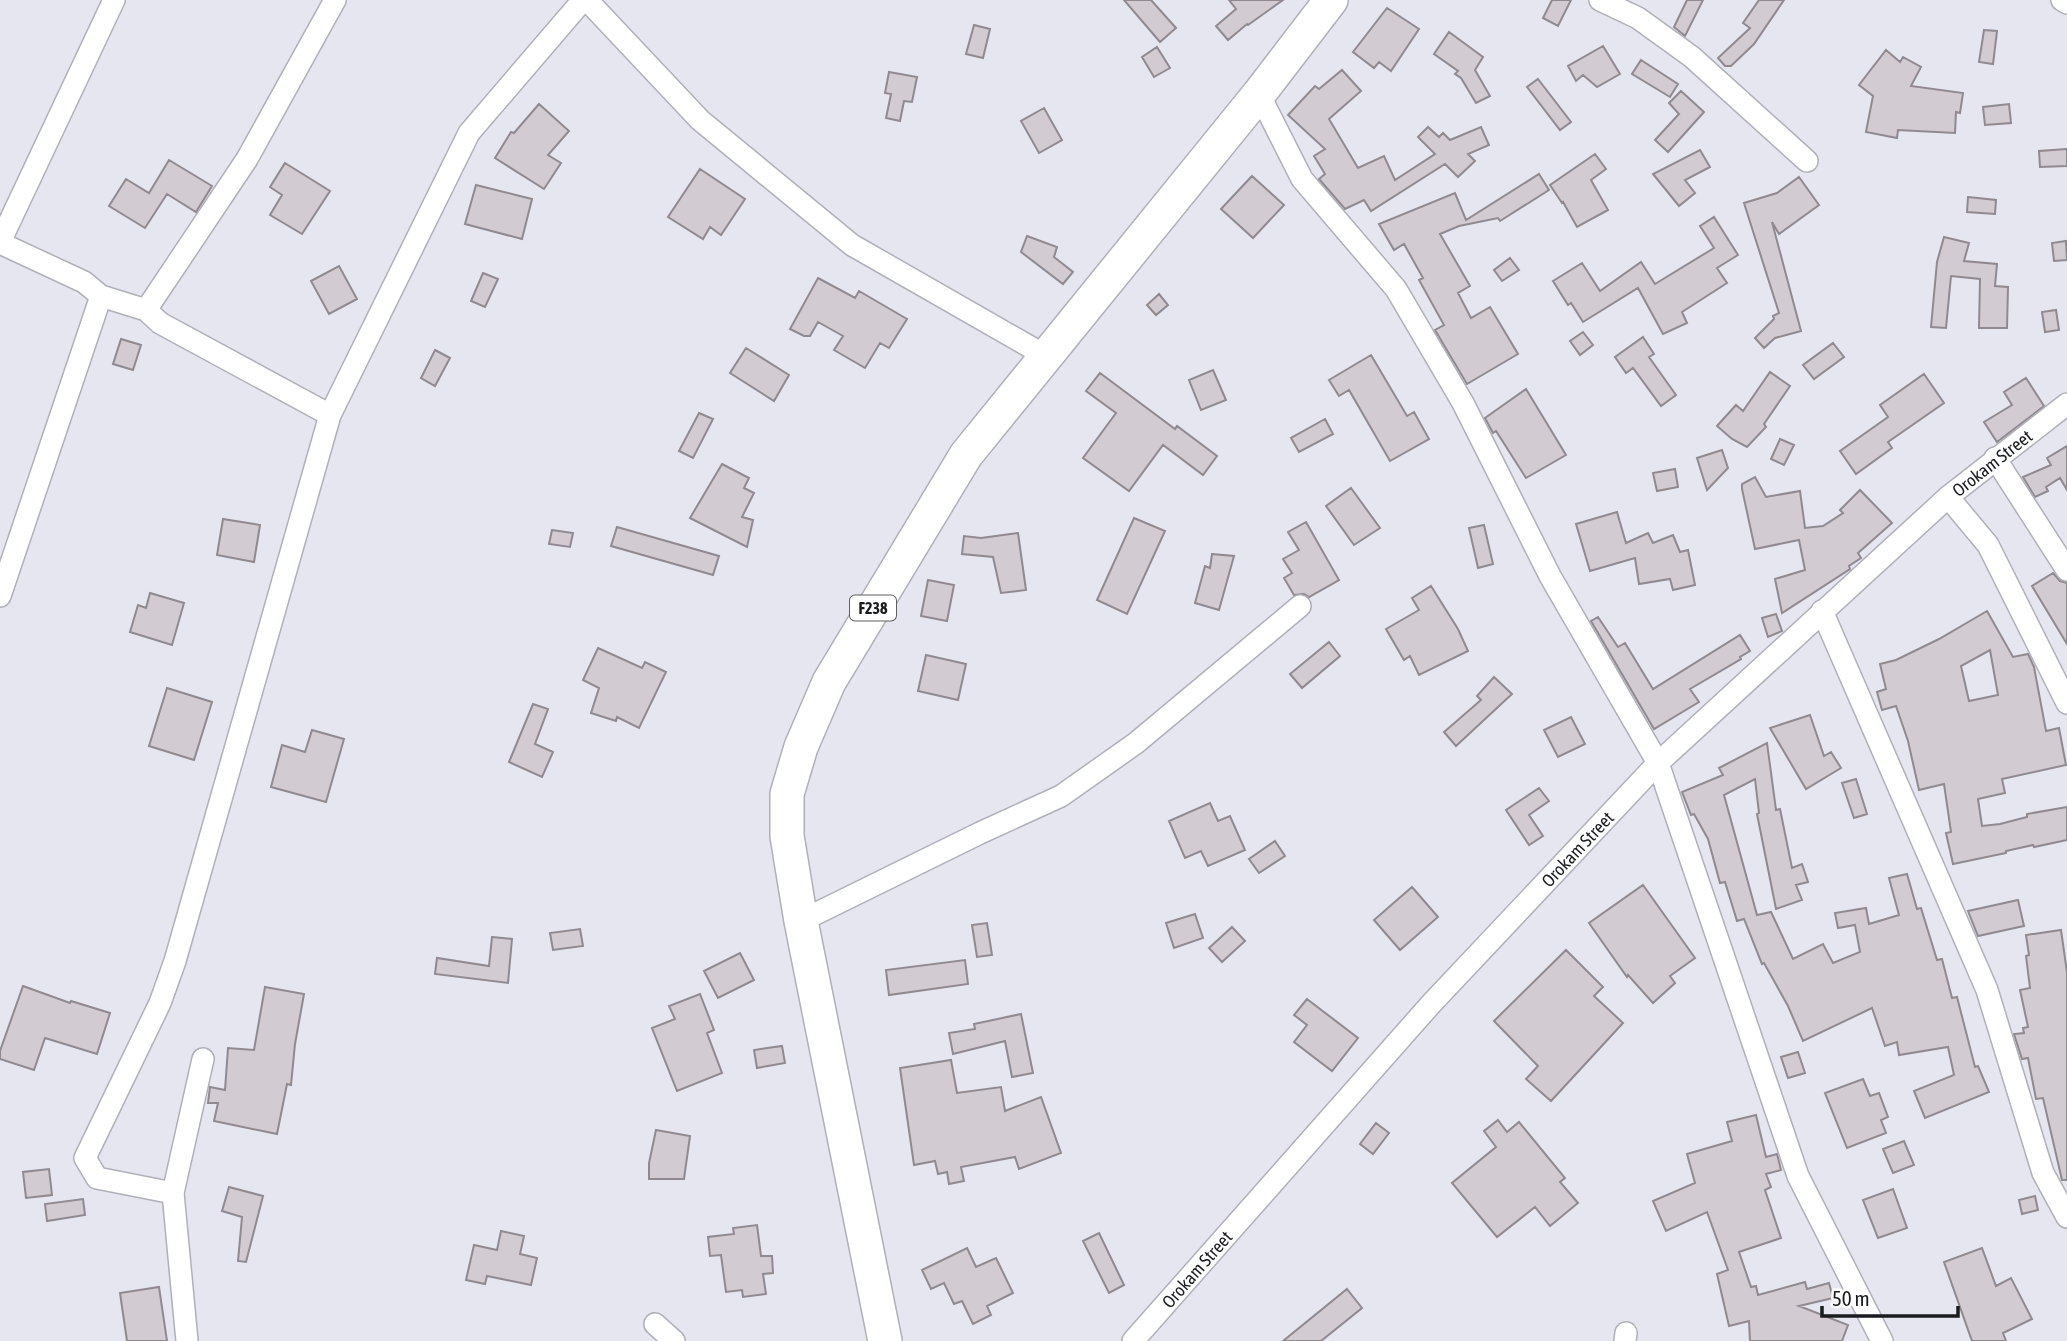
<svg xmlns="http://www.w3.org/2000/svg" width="2067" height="1341" viewBox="0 0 2067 1341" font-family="'Asap Condensed',sans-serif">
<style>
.building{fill:#d2cbd2;stroke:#908990;stroke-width:2;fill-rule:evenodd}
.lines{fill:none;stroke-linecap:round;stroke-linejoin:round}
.minor-casing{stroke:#afb0b9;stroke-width:24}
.primary-casing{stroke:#afb0b9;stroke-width:36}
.minor{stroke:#fff;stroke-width:21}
.primary{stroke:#fff;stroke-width:33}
.labels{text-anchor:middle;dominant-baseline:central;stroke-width:5;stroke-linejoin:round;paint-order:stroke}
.shield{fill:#fff;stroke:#5f5f62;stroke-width:2}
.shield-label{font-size:16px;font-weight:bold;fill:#1a1b1e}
.street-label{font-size:18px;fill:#1a1b1e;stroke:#fff}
</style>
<rect width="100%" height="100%" fill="#e5e6ef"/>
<!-- building -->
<path class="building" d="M1124 0H1151L1176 28 1160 42Z
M1229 0H1283L1248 25 1247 24 1228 40 1216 26 1236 9Z
M1552 0H1571L1558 26 1543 18Z
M1687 0H1703L1685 36 1674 27Z
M1759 0H1784L1754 44 1731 66H1725L1718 58 1750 28 1743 23Z
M1387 8 1419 29 1391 71 1379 62 1374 68 1353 52Z
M974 25 990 29 983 58 966 54Z
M1984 30 1997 31 1993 64 1979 62Z
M1449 32 1483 57 1475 70 1490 96 1476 103 1461 78 1455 74 1458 71 1434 54Z
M1603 46 1620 74 1597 87 1583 75 1576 81 1568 66Z
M1157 47 1170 68 1154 77 1142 57Z
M1886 50 1900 62 1903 57 1921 67 1911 86 1963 93 1960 113 1956 112 1955 133 1898 130 1897 138 1866 132 1873 96 1859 85Z
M1641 60 1678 84 1670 97 1632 74Z
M1342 70 1361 91 1329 119 1358 168 1384 156 1395 180 1435 154 1418 137 1428 127 1439 137 1443 133 1450 140 1481 127 1489 145 1468 154 1475 161 1458 177 1445 164 1371 211 1364 200 1345 209 1319 179 1325 174 1314 156 1325 149 1288 115 1315 86 1319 89Z
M889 72 917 77 912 102 904 101 900 121 886 118 891 94 885 93Z
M1538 79 1571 122 1560 130 1527 87Z
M1681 91 1704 112 1668 152 1655 140 1679 114 1669 103Z
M539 104 569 131 548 155 561 163 544 189 495 158 511 132 514 133Z
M2009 104 2011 123 1985 125 1983 107Z
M1044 108 1062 140 1039 153 1021 121Z
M2067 149V166L2040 167 2039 151Z
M1700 150 1710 167 1685 180 1695 193 1679 206 1653 174Z
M1595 154 1606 169 1591 180 1608 210 1577 227 1563 202 1562 203 1550 185Z
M169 160 212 186 196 212 167 194 145 228 109 206 126 179 149 193Z
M285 163 330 191 302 234 270 215 282 195 270 187Z
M700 169 745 199 721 235 710 227 703 239 668 217Z
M1539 174 1549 190 1500 221 1498 218 1459 226 1440 234 1470 286 1458 293 1471 318 1490 307 1518 354 1467 384 1435 330 1444 325 1419 280 1423 278 1404 244 1394 250 1379 224 1455 193 1466 220Z
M1252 176 1284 205 1253 238 1221 209Z
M1799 177 1819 205 1779 234 1772 222 1801 331 1775 338 1764 348 1755 338 1774 319 1773 316 1779 313 1744 203 1777 193Z
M476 185 532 199 522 239 465 224Z
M1968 197 1996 200 1995 214 1967 212Z
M1714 217 1738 255 1717 268 1727 283 1682 312 1687 323 1663 334 1638 288 1583 322 1571 303 1568 305 1553 281 1582 263 1600 291 1641 262 1655 284 1714 248 1700 226Z
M1027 236 1057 247 1054 257 1073 272 1063 284 1021 252Z
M1944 237 1969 243 1964 261 1997 264 1995 286 2008 287 2007 328H1979L1980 279 1951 276 1946 328 1931 327 1937 262Z
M2066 241 2067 260 2054 261 2052 243Z
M1510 258 1519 270 1502 281 1494 270Z
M339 266 357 299 329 314 311 281Z
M483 273 498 279 485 307 471 301Z
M818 278 855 298 859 291 907 319 889 348 880 343 865 368 834 350 843 336 818 322 810 336H804L790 329Z
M1159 294 1168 305 1156 315 1147 305Z
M2056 310 2059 330 2045 332 2042 312Z
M1583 332 1593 345 1580 355 1570 341Z
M1643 337 1654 354 1649 357 1676 395 1661 406 1633 368 1626 373 1615 357Z
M121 339 141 345 133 370 113 364Z
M1833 343 1844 357 1814 379 1803 365Z
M746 348 789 375 774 401 730 373Z
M435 350 450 358 435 386 421 378Z
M1371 355 1407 416 1414 412 1429 439 1390 461 1349 390 1339 396 1329 380Z
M1213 370 1226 400 1201 410 1189 380Z
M1770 372 1790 386 1764 424 1766 427 1747 447 1732 439 1717 426 1736 405 1743 411Z
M1100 373 1175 429 1177 426 1217 456 1203 475 1163 445 1129 491 1083 458 1116 413 1086 391Z
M1924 374 1944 403 1888 442 1892 448 1856 474 1840 451 1888 417 1880 405Z
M2026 378 2044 406 1997 442 1984 422 2012 405 2004 392Z
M1526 389 1566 455 1526 478 1496 431 1493 433 1485 418Z
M699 413 713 419 693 458 679 451Z
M1325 419 1333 434 1299 452 1291 438Z
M1780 439 1794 445 1784 465 1771 459Z
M2067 446V490L2060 478 2046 487 2048 491 2035 497 2023 477 2051 465 2047 458Z
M1722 450 1728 468 1707 490 1697 458Z
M722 464 749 478 744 488 754 493 742 517 753 520 747 547 690 518Z
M1675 469 1678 487 1657 491 1653 473Z
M1755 477 1766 497 1800 491 1805 528 1823 526 1843 513 1840 510 1860 490 1892 523 1858 553 1861 558 1849 566 1850 569 1782 613 1775 579 1805 570 1799 540 1755 549 1742 489V484Z
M1351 488 1380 528 1354 545 1326 506Z
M1617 512 1626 543 1648 533 1653 543 1673 535 1680 552 1688 550 1695 585 1673 590 1670 579 1639 584 1635 558 1590 571 1576 524Z
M1134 518 1165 531 1127 614 1097 600Z
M223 519 260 525 254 562 217 555Z
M1306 522 1339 580 1309 597 1304 594 1294 595 1284 578 1292 573 1283 559 1299 550 1288 532Z
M1484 525 1493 564 1478 568 1469 528Z
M617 527 719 556 713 575 611 546Z
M552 530 573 533 570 547 549 544Z
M1018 533 1026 590 1001 593 993 557 962 554 964 536 981 538Z
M1212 554 1234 556 1219 610 1195 603 1205 566 1210 568Z
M2053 573 2060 581 2067 583V644L2032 586Z
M928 580 954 585 947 621 921 616Z
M1431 586 1458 629 1468 651 1419 675 1410 656 1404 660 1386 629 1419 610 1412 598Z
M150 593 184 603 172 645 130 632 138 605 146 608Z
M1987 611 2013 657 2028 654 2034 667 2046 731 2059 728 2066 765 2002 779 2005 793 1978 799 1982 826 2000 824 2027 817V814L2067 807V840L2034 847 2033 845 2006 851V853L1953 864 1946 833 1951 832 1944 784 1919 790 1908 741 1896 706 1882 710 1877 692 1886 689 1880 664 1896 660 1939 639ZM1990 650 1998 695 1969 701 1961 666Z
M1776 614 1782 631 1768 637 1762 618Z
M1598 617 1618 647 1625 643 1653 689 1740 635 1750 651 1740 657 1741 659 1690 689 1699 702 1654 729 1591 621Z
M1329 642 1340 656 1302 688 1290 674Z
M598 648 642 668 645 662 666 672 639 728 617 717 616 721 591 713 599 688 583 680Z
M926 655 966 664 958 700 918 691Z
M1494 677 1512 694 1456 746 1444 732 1481 700 1477 696Z
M167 688 212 702 194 760 149 746Z
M533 704 548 709 535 744 553 752 542 777 509 762Z
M1810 715 1824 756 1831 752 1841 768 1806 789 1770 728Z
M1571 717 1585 744 1558 757 1544 730Z
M312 730 344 739 326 802 271 787 282 745 305 752Z
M1767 743 1776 810 1780 809 1792 868 1802 864 1808 882 1796 885 1802 900 1776 909 1757 814 1759 813 1755 779 1724 795 1757 915 1771 912 1793 959 1823 944 1833 963 1860 952 1855 925 1838 928 1835 913 1866 908 1869 924 1899 915 1889 878 1907 874 1917 909 1921 908 1937 960 1942 959 1952 998 1957 997 1975 1067 1978 1066 1989 1092 1925 1118 1914 1091 1954 1075 1948 1047 1899 1055 1897 1042 1885 1046 1872 1008 1803 1041 1788 1006 1764 963 1762 964 1744 919 1737 921 1725 882 1720 883 1708 839 1694 814 1691 815 1682 792 1723 775 1719 768Z
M1856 779 1867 814 1854 818 1842 783Z
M1539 788 1549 801 1529 815 1543 836 1529 845 1506 810Z
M1210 803 1218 821 1230 816 1245 850 1208 866 1201 851 1185 858 1169 821Z
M1275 841 1285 856 1259 873 1249 859Z
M1643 885 1695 958 1670 976 1675 983 1653 1003 1628 975 1627 977 1589 923Z
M1412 887 1438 917 1400 950 1374 920Z
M2018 900 2024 926 1978 936 1968 911Z
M1195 914 1203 938 1174 948 1166 923Z
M987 923 992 955 977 957 972 925Z
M1232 927 1245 941 1222 962 1209 948Z
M580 929 583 946 553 950 550 933Z
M2061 930 2067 972V1180H2062L2043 1098 2036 1099 2028 1058 2022 1059 2014 1034 2024 1033 2023 1028 2028 1027 2020 990 2030 988 2026 956 2029 955 2026 935Z
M492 937 512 939 508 983 435 974 437 958 489 966Z
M1566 950 1603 987 1594 996 1623 1023 1551 1101 1526 1079 1538 1066 1494 1021Z
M740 953 754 980 718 998 704 971Z
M965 960 968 984 889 995 886 970Z
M23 986 70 1003 71 1001 110 1013 97 1054 45 1038 34 1070 0 1059V1051Z
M265 987 304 994 295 1044 291 1085 287 1084 277 1134 214 1121 218 1103H208L210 1087 225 1090 228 1048 254 1050Z
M700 994 714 1030 707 1033 722 1073 677 1091 652 1028 675 1019 669 1006Z
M1307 999 1358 1038 1332 1071 1294 1042 1307 1025 1294 1015Z
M1021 1014 1033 1073 1012 1077 1005 1041 953 1054 949 1033 975 1029 974 1024Z
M782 1046 785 1063 757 1068 754 1050Z
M1798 1052 1805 1073 1788 1078 1781 1057Z
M951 1060 957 1093 1001 1087 1005 1111 1041 1097 1061 1153 1019 1169 1015 1157 961 1167 964 1181 949 1184 947 1172 938 1174 935 1161 914 1165 900 1068Z
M1863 1079 1870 1096 1879 1093 1888 1117 1881 1120 1886 1133 1847 1148 1825 1093Z
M1756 1115 1766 1157 1777 1154 1781 1170 1766 1174 1771 1187 1765 1190 1781 1238 1739 1252 1751 1287 1756 1286 1758 1295 1805 1282 1807 1289 1829 1283 1833 1298 1799 1306 1848 1325 1842 1341H1750L1749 1321 1729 1326 1717 1274 1728 1270 1707 1212 1666 1231 1653 1201 1695 1183 1687 1154 1732 1141 1727 1122Z
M1498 1120 1507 1132 1519 1122 1565 1178 1560 1182 1578 1203 1550 1226 1535 1207 1497 1237 1452 1183 1496 1147 1484 1131Z
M1376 1123 1389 1133 1373 1154 1360 1144Z
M656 1130 690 1136 684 1179H649V1163Z
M1904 1141 1914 1165 1893 1173 1883 1149Z
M49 1169 52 1195 26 1198 23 1172Z
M229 1187 263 1196 246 1262 238 1261 242 1217 222 1211Z
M1893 1189 1907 1228 1878 1238 1863 1200Z
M2035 1196 2038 1210 2022 1214 2019 1200Z
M83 1199 85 1215 47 1221 45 1204Z
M757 1225 761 1256H772L773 1273 763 1274 766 1294 743 1297 742 1290 726 1292 721 1255 710 1256 708 1237 734 1234 733 1228Z
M501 1231 524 1236 520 1254 537 1258 531 1285 487 1276 485 1284 466 1280 474 1245 497 1250Z
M1099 1233 1124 1285 1109 1293 1083 1241Z
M967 1248 976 1267 996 1258 1013 1293 987 1306 991 1315 973 1324 962 1301 954 1304 944 1283 931 1289 922 1270Z
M1982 1248 1996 1286 2011 1278 2032 1319 2003 1333 2006 1341H1972L1944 1262Z
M159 1287 167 1341H127L120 1293Z
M1347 1289 1362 1308 1321 1341H1283Z"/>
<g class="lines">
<!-- minor casing -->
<g class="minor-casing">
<g id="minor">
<path d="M587 0 700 120 852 245 1046 356"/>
<path d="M1600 0 1638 18 1692 57 1807 161"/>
<path d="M2062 0 2067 3"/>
<path d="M1259 94 1302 179 1396 289 1463 403 1550 576 1658 763 1798 1176 1882 1341"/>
<path d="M0 242 114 0"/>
<path d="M0 243 84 282 101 296 146 310 160 323 330 415"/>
<path d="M146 310 247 159 335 0"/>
<path d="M1995 458 2067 570"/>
<path d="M1948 497 1988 545 2067 703"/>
<path d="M0 596 101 296"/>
<path d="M1822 611 1987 990 2043 1173 2067 1217"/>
<path d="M801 921 980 833 1061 796 1136 743 1300 606"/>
<path d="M173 1193 97 1178 85 1158 160 1003 175 961 330 415 469 133 583 0"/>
<path d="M655 1324 674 1341"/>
<path d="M187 1341 173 1193 203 1059"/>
<path id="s1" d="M1133 1341 1431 1004 1658 763 1948 497 2067 404"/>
<path d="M1625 1341 1626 1333"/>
</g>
</g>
<!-- primary casing -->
<g class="primary-casing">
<path id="primary" d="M885 1341 801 921 787 836V794L801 747 829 682 966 455 1259 94 1331 0"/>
</g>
<!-- minor -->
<use href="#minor" class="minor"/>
<!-- primary -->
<use href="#primary" class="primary"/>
</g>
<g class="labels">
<!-- shield labels -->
<rect class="shield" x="850" y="595.5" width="46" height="25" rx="5"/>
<g class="shield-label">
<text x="873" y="608">F238</text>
</g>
<!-- street labels -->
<g class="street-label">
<text stroke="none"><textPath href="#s1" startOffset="1230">Orokam Street</textPath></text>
<text stroke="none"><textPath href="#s1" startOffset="663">Orokam Street</textPath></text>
<text stroke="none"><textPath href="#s1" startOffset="96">Orokam Street</textPath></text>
</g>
</g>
<!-- scale -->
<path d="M1822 1306v10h136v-10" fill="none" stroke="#1a1b1e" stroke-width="3.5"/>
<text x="1832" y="1306" font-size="21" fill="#1a1b1e" stroke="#ffffff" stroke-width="5" paint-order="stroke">50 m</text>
</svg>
